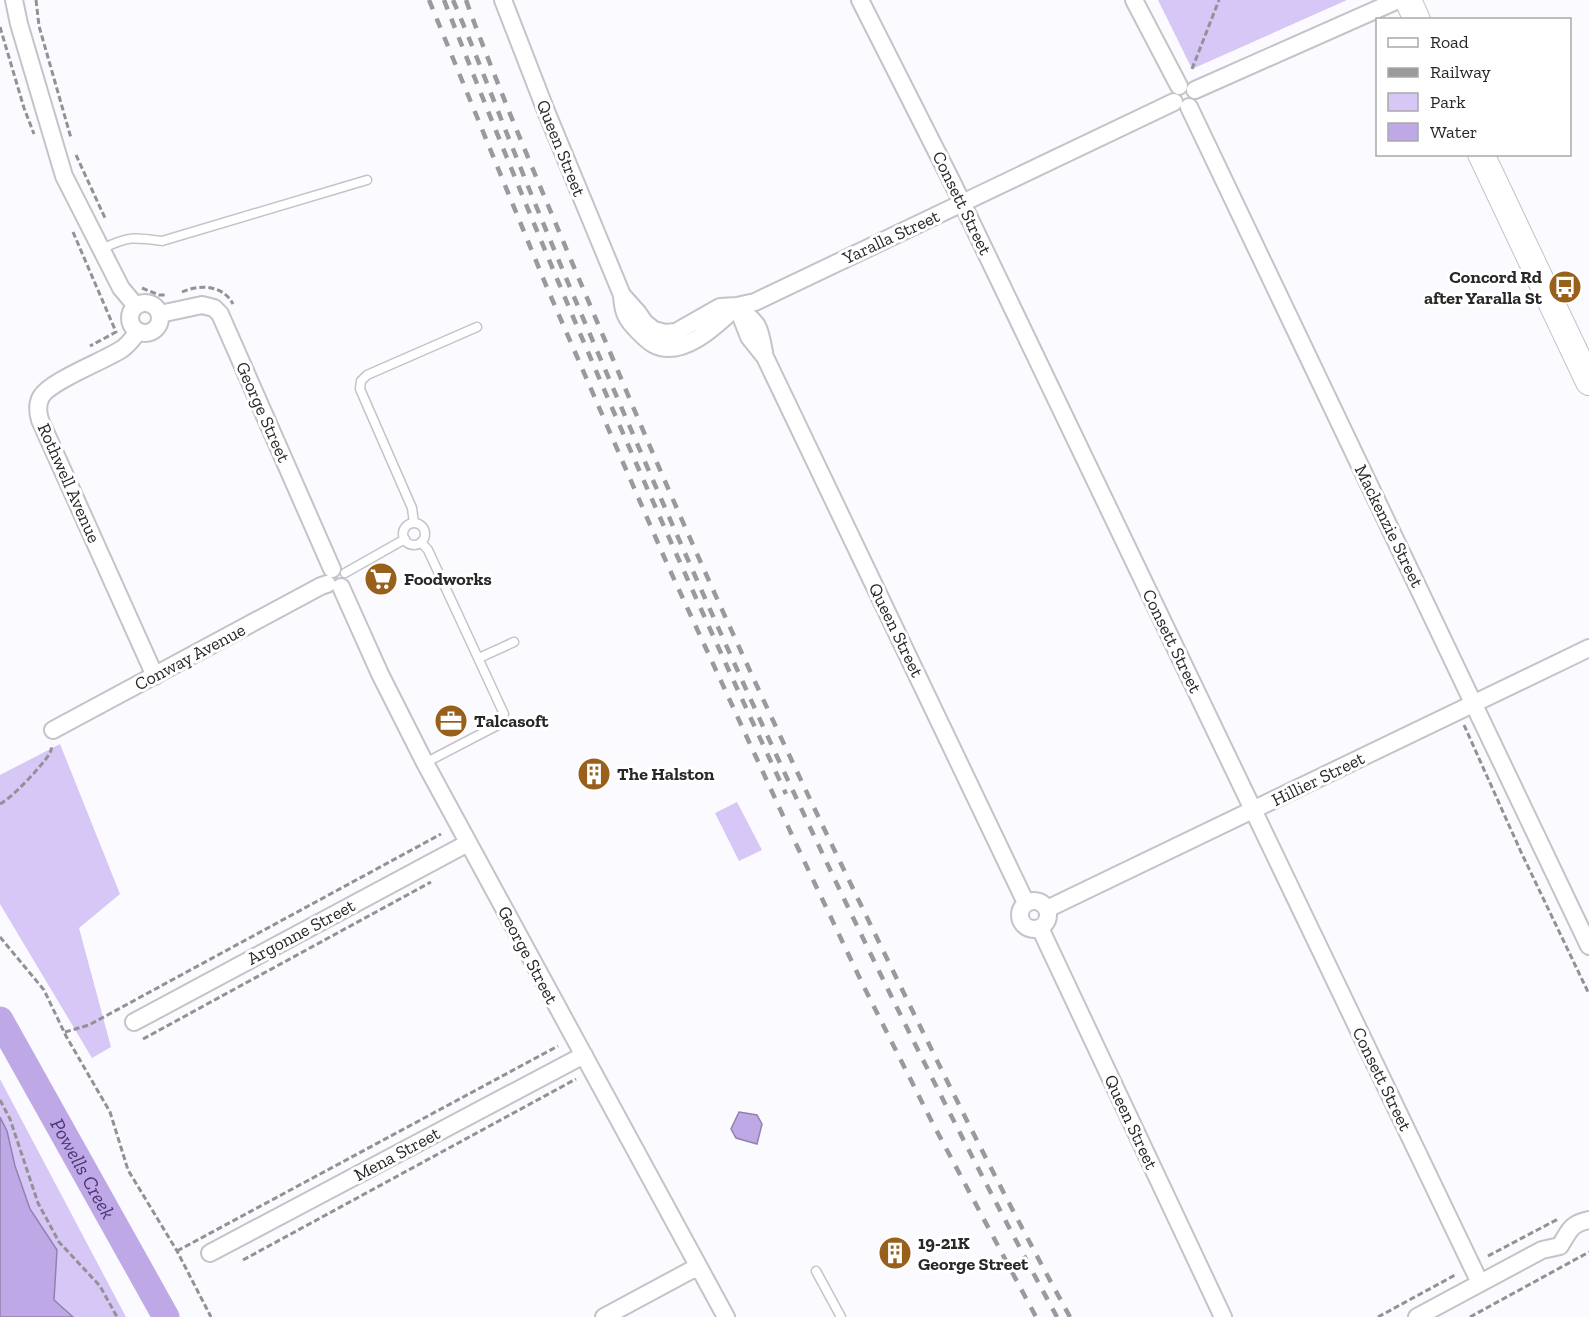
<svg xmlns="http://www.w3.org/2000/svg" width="1589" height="1317" viewBox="0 0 1589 1317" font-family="'Zilla Slab',serif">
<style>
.green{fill:#d7c7f6}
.water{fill:#bea9e6;stroke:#9182ad;stroke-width:1.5}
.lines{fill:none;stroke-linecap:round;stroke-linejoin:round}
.river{stroke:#bea9e6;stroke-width:27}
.service-casing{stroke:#c5c3c8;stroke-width:11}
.minor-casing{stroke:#c5c3c8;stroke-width:20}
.primary-casing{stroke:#c5c3c8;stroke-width:28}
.path{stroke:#929294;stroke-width:3;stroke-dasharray:6 3;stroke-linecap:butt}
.service{stroke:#fff;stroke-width:8}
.minor{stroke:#fff;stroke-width:16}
.primary{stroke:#fff;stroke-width:26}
.rail{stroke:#9a9a9c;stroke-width:4.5;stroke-dasharray:10 10;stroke-linecap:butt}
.labels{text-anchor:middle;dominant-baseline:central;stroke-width:6;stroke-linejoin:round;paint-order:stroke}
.street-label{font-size:18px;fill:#282829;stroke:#fff}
.poi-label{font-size:18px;font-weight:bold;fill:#282829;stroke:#fff;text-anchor:start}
.water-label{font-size:20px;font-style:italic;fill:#503279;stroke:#fff}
</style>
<rect width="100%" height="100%" fill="#fbfafe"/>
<!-- green -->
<path class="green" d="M1158 0H1347L1192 69Z
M60 744 120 894 79 928 111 1047 92 1058 0 904V775Z
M737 802 762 850 739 861 715 813Z
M0 1079 126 1317H0Z"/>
<!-- water -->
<path class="water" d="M739 1112 757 1115 762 1124 757 1144 736 1138 731 1129Z
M0 1117 7 1131 15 1166 30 1209 57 1250 54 1300 73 1317H0Z"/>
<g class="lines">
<!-- river -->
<path class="river" id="s1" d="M0 1020 166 1317"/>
<!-- service casing -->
<g class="service-casing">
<path id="service" d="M102 249C128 236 134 237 162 241L367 180
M414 523 412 508 360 389 361 381 367 375 477 327
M403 534a11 11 0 1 1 22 0a11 11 0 1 1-22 0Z
M421 542 428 550 504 714 498 725 425 763
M345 573 405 539
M479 658 514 642
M816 1271 841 1317"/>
</g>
<!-- minor casing -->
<g class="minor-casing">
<path id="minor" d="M14 0 19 24 64 176 121 288 136 306
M503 0 546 111 622 295C623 313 626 319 639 332 643 336 648 341 653 344 682 360 718 324 737 306
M860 0 953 184 1480 1283
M1134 0 1179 86
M1195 90 1398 0
M1189 107 1589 946
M622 295 638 313 645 323 654 330 665 333 676 332 720 307 737 306 755 302 1174 102
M130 318a15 15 0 1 1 30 0a15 15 0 1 1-30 0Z
M737 306 749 337 765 357 1026 903
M740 309C760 325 759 327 764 352
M160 314 202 305 214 308 220 314 332 569
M138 332C133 338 128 345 122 349 104 361 50 381 41 397 37 404 38 413 40 420L155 676
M341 587 380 674 425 763 726 1317
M53 730 321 586 327 584
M1020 915a14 14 0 1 1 28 0a14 14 0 1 1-28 0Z
M1047 909 1589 648
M1040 928 1223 1317
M134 1022 468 843
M210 1253 584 1055
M604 1317 697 1267
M1417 1317 1542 1250 1560 1246C1570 1230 1570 1224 1589 1220"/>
</g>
<!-- primary casing -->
<g class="primary-casing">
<path id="primary" d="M1408 0 1417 20
M1481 154 1589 382"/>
</g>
<!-- path -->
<path class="path" d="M36 0 39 26 71 138
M0 27 24 108 34 134
M1192 69 1219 0
M76 155 105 218
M73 232 116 332 90 346
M142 288 159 295H167
M182 292C200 284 223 285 233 304
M1464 725 1521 852 1589 994
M0 804C13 797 42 766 50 753 52 749 51 748 52 744
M0 937 44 990 66 1036 110 1112 128 1170 177 1251 211 1317
M65 1032 89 1025 441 834
M143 1039 431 882
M0 1100 10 1119 38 1203 59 1242 100 1286 117 1317
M177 1251 558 1046
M1488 1256 1558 1219
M243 1260 576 1079
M1378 1317 1457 1274
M1470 1317 1589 1252"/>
<!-- service -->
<use href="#service" class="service"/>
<!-- minor -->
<use href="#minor" class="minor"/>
<!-- primary -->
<use href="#primary" class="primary"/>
<!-- rail -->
<path class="rail" d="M429 0 548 290 668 566 797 846 863 985 932 1122 1036 1317
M444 0C549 269 664 533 786 794
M453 0C474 49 493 99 513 149 549 239 587 328 626 418 757 722 899 1026 1057 1317
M466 0C479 37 494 73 508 109 543 194 579 279 615 364 691 546 773 724 859 901 927 1041 995 1181 1070 1317"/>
</g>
<!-- icons -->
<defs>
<g id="bus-disc" transform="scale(1.725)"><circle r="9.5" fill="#98601b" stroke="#fff"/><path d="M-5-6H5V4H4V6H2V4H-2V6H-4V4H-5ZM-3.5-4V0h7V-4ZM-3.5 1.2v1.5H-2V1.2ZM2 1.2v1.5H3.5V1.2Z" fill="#fff"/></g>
<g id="supermarket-disc" transform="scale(1.725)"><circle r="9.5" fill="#98601b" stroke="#fff"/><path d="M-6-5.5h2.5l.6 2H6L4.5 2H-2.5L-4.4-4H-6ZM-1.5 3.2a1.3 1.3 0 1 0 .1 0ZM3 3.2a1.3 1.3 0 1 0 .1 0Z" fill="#fff"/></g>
<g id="office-disc" transform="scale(1.725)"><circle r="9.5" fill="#98601b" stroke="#fff"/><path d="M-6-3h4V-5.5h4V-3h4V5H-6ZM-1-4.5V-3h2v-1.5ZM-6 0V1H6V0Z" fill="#fff"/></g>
<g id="building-disc" transform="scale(1.725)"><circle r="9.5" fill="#98601b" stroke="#fff"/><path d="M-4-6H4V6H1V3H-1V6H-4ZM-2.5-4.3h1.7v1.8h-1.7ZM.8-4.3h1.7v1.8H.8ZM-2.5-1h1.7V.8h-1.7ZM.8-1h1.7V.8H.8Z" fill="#fff"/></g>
</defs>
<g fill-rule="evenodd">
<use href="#bus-disc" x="1565" y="287"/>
<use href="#supermarket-disc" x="381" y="579"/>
<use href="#office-disc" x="451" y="721"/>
<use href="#building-disc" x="594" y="774"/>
<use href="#building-disc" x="895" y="1253"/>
</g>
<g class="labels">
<!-- street labels -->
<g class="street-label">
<text transform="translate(561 148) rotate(68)">Queen Street</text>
<text transform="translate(962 203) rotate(64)">Consett Street</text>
<text transform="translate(891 237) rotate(-25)">Yaralla Street</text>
<text transform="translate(263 412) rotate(66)">George Street</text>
<text transform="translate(69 483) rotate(66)">Rothwell Avenue</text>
<text transform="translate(1389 526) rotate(64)">Mackenzie Street</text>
<text transform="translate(896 630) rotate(64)">Queen Street</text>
<text transform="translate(1172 641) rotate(64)">Consett Street</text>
<text transform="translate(190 657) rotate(-28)">Conway Avenue</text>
<text transform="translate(1318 779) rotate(-26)">Hillier Street</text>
<text transform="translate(301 932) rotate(-28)">Argonne Street</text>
<text transform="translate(528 955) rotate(62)">George Street</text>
<text transform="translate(1382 1079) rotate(64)">Consett Street</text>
<text transform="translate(1131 1122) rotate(65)">Queen Street</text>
<text transform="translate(397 1154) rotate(-28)">Mena Street</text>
</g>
<!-- poi labels -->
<g class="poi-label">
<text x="1542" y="277" text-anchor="end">Concord Rd<tspan x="1542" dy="21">after Yaralla St</tspan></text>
<text x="404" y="579">Foodworks</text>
<text x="474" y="721">Talcasoft</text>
<text x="617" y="774">The Halston</text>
<text x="918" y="1243">19-21K<tspan x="918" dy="21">George Street</tspan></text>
</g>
<!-- water labels -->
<g class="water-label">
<text stroke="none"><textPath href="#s1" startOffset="170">Powells Creek</textPath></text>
</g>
</g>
<!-- legend -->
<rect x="1376" y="18" width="195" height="138" fill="#ffffff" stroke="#a9a9a9" stroke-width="1.5"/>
<rect x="1388" y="38" width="30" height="9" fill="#ffffff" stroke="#a9a9a9" stroke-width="1.5"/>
<text x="1430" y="48" font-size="18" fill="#282829">Road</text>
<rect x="1388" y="68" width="30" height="9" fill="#9a9a9c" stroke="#a9a9a9" stroke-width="1.5"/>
<text x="1430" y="78" font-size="18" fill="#282829">Railway</text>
<rect x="1388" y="93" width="30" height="18" fill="#d7c7f6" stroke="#a9a9a9" stroke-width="1.5"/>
<text x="1430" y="108" font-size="18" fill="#282829">Park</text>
<rect x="1388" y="123" width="30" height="18" fill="#bea9e6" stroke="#a9a9a9" stroke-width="1.5"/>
<text x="1430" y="138" font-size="18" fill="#282829">Water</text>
</svg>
